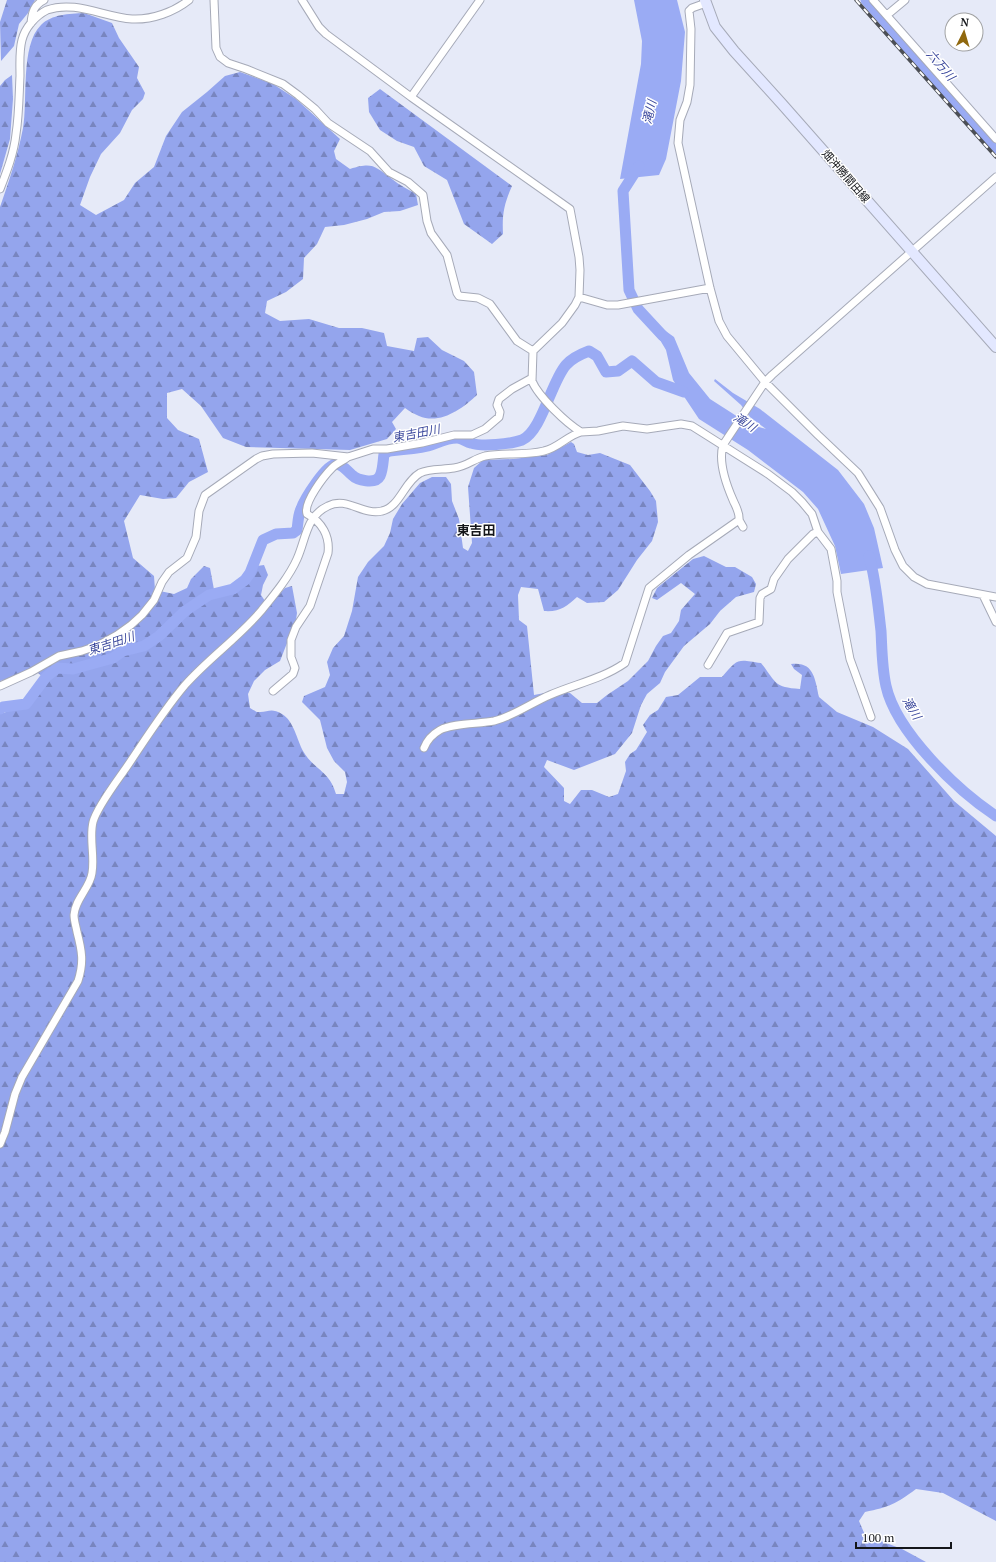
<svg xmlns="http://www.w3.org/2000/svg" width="996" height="1562" viewBox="0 0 996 1562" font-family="'PT Serif','Noto Sans JP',serif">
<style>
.forest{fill:url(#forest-firs)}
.water{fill:#9aabf4}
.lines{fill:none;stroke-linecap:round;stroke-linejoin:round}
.river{stroke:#9aabf4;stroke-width:11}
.minor-casing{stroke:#a6aab8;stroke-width:9}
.secondary-casing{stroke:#a6aab8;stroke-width:12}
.minor{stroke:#fff;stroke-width:7}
.secondary{stroke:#e3e8ff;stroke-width:10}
.rail-casing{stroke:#4c4f55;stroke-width:3.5}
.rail{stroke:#fff;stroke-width:2;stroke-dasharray:6;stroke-linecap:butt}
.labels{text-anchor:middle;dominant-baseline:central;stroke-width:3;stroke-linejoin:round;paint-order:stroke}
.street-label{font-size:11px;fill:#14161a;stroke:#fff}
.water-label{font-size:12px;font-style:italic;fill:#3c499d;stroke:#fff}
.quarter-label{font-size:13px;font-weight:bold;fill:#14161a;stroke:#fff}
</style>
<defs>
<pattern id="forest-firs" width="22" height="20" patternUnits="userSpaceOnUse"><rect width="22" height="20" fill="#94a5ed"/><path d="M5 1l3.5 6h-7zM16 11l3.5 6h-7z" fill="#7885bf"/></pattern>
</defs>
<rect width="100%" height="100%" fill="#e6eaf8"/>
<!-- forest -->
<path class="forest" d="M7 0H35L28 13 19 24 14 46 1 61 0 22Z
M84 13 112 23 119 38 139 67 137 78 145 93 143 99 132 110 120 133 101 154 90 177 80 205 96 215 124 200 135 183 154 167 166 136 182 112 207 92 225 76 240 72 273 84 296 99 340 139 334 151 336 159 350 169C373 162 374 166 392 179 399 185 408 189 416 194L418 205 400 211 384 212 367 219 344 225 325 227 317 244 304 258 303 279 286 292 267 301 265 313 280 321 309 319 339 328H362L384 333 387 346 414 351 417 338 428 337 442 350 464 361 474 372 477 395C462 409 440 425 419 416 414 414 409 411 405 408L392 422 396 429 387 439 350 450 246 447 223 438 201 406 182 389 167 393V418L178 430 199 439 208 472 189 482 176 498 163 499 140 495 124 521 133 558 154 576 155 590 174 594 187 588 191 579 204 566 210 568 215 595C235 596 247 582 257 566L264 565 268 575 263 585 261 595 265 601H273L285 588 292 586 297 613 296 620 280 661 265 670 254 681 248 694 250 708C252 709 256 712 258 712 268 713 270 707 282 714 294 721 297 740 303 751 313 769 330 771 336 794H344L347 782 345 772 334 761 327 748 320 720 302 702 304 696 325 687 330 675 327 662 333 648 344 636 352 611 358 577 368 562 384 546 390 533 393 519 402 504 420 483 432 477H446L451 484 452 501 459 519 463 548 468 551 472 543 468 487 474 468 483 460 513 459 547 455 571 442 574 444 577 452 588 455 600 453 630 465 650 491 656 501 658 522 652 541 637 560 618 590 604 602 587 603 577 597C566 607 560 612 544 611L538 589 521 587 518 595 519 620 527 626 534 695 550 692 570 693 582 703H597L607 695 628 681 648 661 656 646 663 636 671 633 679 621 681 610 695 594 681 583 657 600 652 598 657 588 693 559 704 556 726 567H735L752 577 756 584 754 592 736 597 720 611 710 624 684 646 665 672 660 683 647 694 641 705 632 733 615 754 574 770 547 760 544 767 564 788V801L570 804 581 790H592L609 797 618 794 626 771 625 762 630 754 636 750 647 732 643 725 650 715 658 710 666 697 678 695 700 677H722C738 658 737 659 761 663 777 683 773 687 800 689L802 675 794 669 791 664C814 661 815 679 819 697L837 712 873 727 908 749 954 801 996 836V1521L943 1493 916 1489C896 1504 889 1507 865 1512L859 1521 865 1535 902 1549 926 1562H0V714L9 711 26 708 38 695 43 677 33 669 17 677 0 681V207C9 181 18 155 23 128 28 102 20 45 41 25 52 14 69 14 84 13Z
M12 75 13 99 10 139 0 174V86L5 80Z
M380 89 512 186C504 204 502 214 503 234L492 244 464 224 447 180 424 166 414 147 397 141 380 130 369 112 368 98Z"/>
<!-- water -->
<path class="water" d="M634 0H677L685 32 681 81 666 159 659 175 620 179 641 64 642 41Z
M656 324 674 337 689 373 710 399 749 424 766 429 750 417 741 405 714 381 715 379 733 393 760 409 838 470 864 504 874 528 883 568 841 574 835 546 818 509 803 492 748 450 699 419 673 380 666 350 660 340 649 328Z"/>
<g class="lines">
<!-- river -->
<path class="river" d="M866 0 996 148
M639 166 623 191 629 290 638 309 663 336
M869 556C876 580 878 606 881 631 882 650 882 668 886 686 896 732 958 791 996 816
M0 709 3 707 26 704 46 677 57 668 73 669 113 658 123 651 144 646 159 636 185 611 209 595 233 589 245 580 250 573 263 540 276 534 293 533 297 530C298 523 298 515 301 509 304 500 327 462 337 464 343 465 347 471 352 475 357 480 375 485 380 476 383 470 383 461 384 454L389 451C401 450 415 449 428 446 438 443 446 438 457 438 462 438 466 442 471 443 481 447 511 444 522 440 542 431 551 382 566 365 572 358 581 354 589 351L597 356 606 372 618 371 632 361 656 382 684 392"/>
<!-- minor casing -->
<g class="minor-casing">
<path id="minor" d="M214 0 216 48 220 57 228 63 246 69 283 84 298 95 315 109 328 123 370 151 389 172 408 182 423 195 427 221 431 233 447 255 457 293 459 296 478 298 490 304 517 341 533 351
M302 0 319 27 326 34 411 97 570 209 579 257 580 270 579 297 575 305 562 323 533 351 532 381C538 396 566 423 581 432L598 431 623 426 647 429 681 424 692 426 768 474 792 492 802 502 812 514 818 532 831 549 837 581V592L850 659 871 717
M873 0 996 139
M706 3 692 8 689 11 691 29 690 85 687 102 680 120 678 143 710 288 719 321 727 336 765 382 818 435 858 473 880 508 895 550 903 566 914 577 927 584 996 597
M887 15 905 0
M31 23C32 12 34 5 44 0
M411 97 480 0
M0 189C7 171 14 153 16 134 19 115 19 96 20 76 20 64 19 51 22 40 25 28 35 16 47 10 75 0 104 17 132 19 152 20 174 12 189 0
M579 297 607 305H618L710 288
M743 527 739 520C740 513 736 507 733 500 726 484 718 462 723 445L765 382 772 375 996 177
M983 595 996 622
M708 665 727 633 759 622 760 598 762 594 771 589 774 579 788 559 813 534 818 532
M0 686 31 672 59 656 82 651 99 645 117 635 131 625 142 615 154 600 162 582 169 572 187 558 196 537 199 511 205 495 256 459 262 456 273 454 312 453 348 457 373 449H387L422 443 454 435H472L485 429 499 417 500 412 497 405 499 399 512 389 532 378
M273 691 293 674 295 668 291 657V640L296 627 310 606 328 553C330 536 322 522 307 514 303 503 324 476 332 468 337 463 343 461 348 457
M424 748C427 740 433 734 440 730 453 723 479 724 494 721 514 716 531 703 550 695 575 684 602 679 625 663L649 588 689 555 739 520
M0 1144 5 1132 15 1094 22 1077 78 981C84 962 82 951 77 932 76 926 74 921 74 915 75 899 90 888 92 873 95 856 89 838 93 822 97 807 117 781 126 768 145 740 163 711 185 685 209 658 238 638 261 611 274 595 289 577 297 559 306 539 306 516 328 506 347 496 363 516 382 511 400 507 404 482 420 473 430 468 443 470 454 468 468 466 473 459 485 456 504 452 524 456 544 451 558 448 567 436 581 432"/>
</g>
<!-- secondary casing -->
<g class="secondary-casing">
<path id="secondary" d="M705 0 715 27 734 51 782 104 996 347"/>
</g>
<!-- minor -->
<use href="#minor" class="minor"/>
<!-- secondary -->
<use href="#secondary" class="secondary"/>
<!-- rail casing -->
<g class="rail-casing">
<path id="rail" d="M856 0 996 157"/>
</g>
<!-- rail -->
<use href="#rail" class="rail"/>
</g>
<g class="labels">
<!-- street labels -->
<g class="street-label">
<text transform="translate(846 176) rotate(49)">畑沖勝間田線</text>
</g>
<!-- water labels -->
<g class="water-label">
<text transform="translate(941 65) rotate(49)">六万川</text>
<text transform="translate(649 112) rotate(-77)">滝川</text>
<text transform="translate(745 422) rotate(32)">滝川</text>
<text transform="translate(416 433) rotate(-11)">東吉田川</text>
<text transform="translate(111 643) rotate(-18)">東吉田川</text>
<text transform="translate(912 708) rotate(59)">滝川</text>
</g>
<!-- quarter labels -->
<g class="quarter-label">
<text x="476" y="530">東吉田</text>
</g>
</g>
<!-- north arrow -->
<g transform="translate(964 32) rotate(5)"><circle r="19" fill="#ffffff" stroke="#a1a2a3"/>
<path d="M0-3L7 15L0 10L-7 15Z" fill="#90680e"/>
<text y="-6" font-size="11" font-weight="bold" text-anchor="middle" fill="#14161a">N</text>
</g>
<!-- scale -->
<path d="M856 1542v6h95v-6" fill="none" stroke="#14161a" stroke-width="2"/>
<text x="862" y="1542" font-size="12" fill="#14161a" stroke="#ffffff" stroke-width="3" paint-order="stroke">100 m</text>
</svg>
